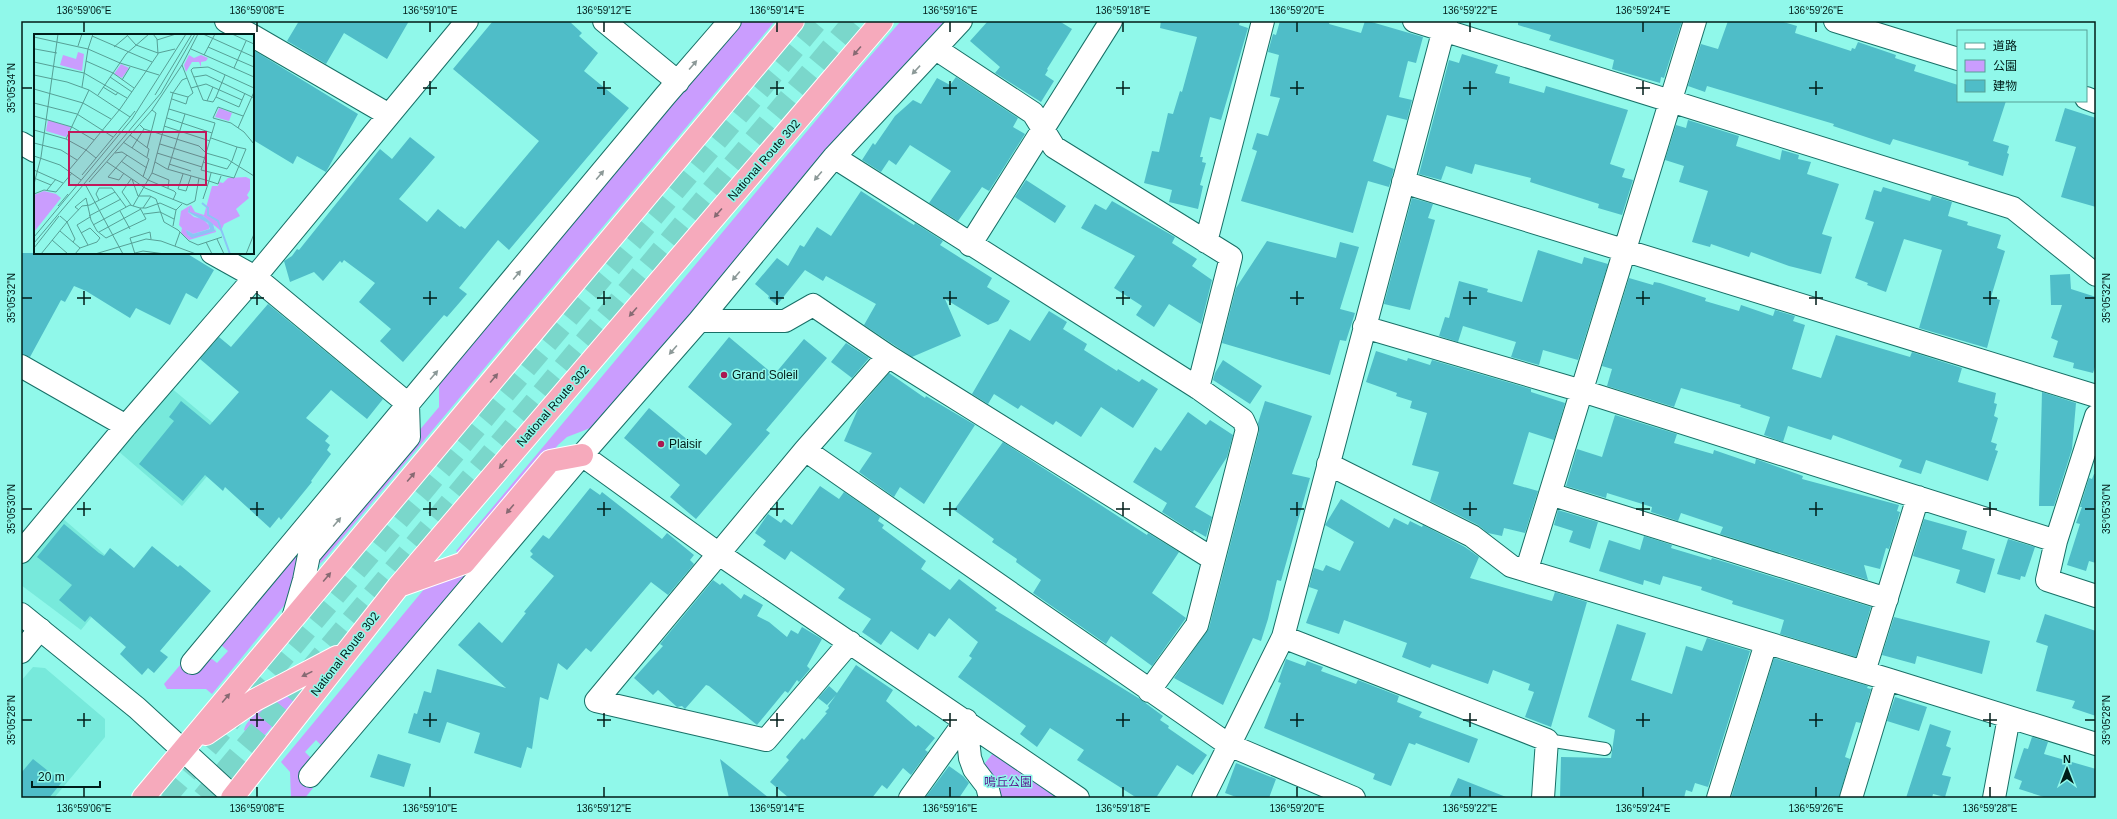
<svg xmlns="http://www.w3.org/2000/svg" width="2117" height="819" viewBox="0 0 2117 819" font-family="Helvetica,'Noto Sans JP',sans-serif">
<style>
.built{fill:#77e9db}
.green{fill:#ca9dfe}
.building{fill:#4fbdc8}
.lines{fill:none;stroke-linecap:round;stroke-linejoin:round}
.motorway-tunnel{stroke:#7ad7cb;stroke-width:22;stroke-dasharray:22 11;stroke-linecap:butt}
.service-casing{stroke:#187067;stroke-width:14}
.minor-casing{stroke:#187067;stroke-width:24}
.tertiary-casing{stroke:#187067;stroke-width:24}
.trunk-casing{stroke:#fff;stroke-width:24}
.service{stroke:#fff;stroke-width:12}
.minor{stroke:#fff;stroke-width:22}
.tertiary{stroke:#fff;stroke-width:22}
.trunk{stroke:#f6aabc;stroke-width:22}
.oneway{fill:#876a73}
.oneway2{fill:#8c9998}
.ticks{fill:none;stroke:#001c19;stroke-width:1.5}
.poi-dot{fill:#aa1952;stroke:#90f8ea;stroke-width:1.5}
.labels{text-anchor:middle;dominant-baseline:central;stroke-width:3;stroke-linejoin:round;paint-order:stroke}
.street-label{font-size:12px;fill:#001c19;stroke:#90f8ea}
.poi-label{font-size:12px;fill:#001c19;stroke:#90f8ea;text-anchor:start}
.park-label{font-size:12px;fill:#5c1790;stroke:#90f8ea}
.inset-river{fill:none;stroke:#8bc5f5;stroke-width:2}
.inset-road{fill:none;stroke:#56a096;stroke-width:1}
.view{fill:#c2185b;fill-opacity:0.15;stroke:#c2185b;stroke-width:2}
.inset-edge{fill:none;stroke:#001c19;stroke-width:2}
.neatline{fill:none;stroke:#001c19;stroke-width:1.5}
.ticks-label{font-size:10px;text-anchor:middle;fill:#001c19}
</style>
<rect width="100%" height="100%" fill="#90f8ea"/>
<!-- built -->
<path class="built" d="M170 387 236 442 182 506 117 450Z
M61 517 127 574 81 630 21 585V566Z
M33 667 45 668 105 719V737L54 798H21V681Z"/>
<!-- green -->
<path class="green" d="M739 21H775L323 561 318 565 316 553 439 407V382Z
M901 21H951L593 427 567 437 558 445 463 557 456 551 859 69Z
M396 431 287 602 212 694 206 689H167L164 684 181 664 192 674 205 659H212L217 663 228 651 221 645 222 638Z
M559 464 328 744 321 745 316 740 305 752 312 759 301 777 313 788 305 798H291L290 772 281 762 425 588Z
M293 694 295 698 292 703 259 742 244 730C246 717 279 695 293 694Z
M993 753 1057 798H997L982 767Z"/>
<!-- building -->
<path class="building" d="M299 21H409L387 59 344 33 326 64 287 41Z
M493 21H569L582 33 579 36 598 53 584 71 629 108 509 250 498 240 459 288 467 294 447 317 444 315 403 362 380 341 391 329 359 302 375 283 344 260 342 263 340 261 323 281 314 272 290 282 284 261 292 256 297 249 299 250 380 149 392 159 410 137 435 157 399 199 427 222 438 209 460 227 461 226 465 229 539 141 453 69Z
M988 21H1059L1072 29 1047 69 1048 70 1045 75 1054 81 1041 102 995 73 1000 67 970 41Z
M1161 21H1240L1239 25 1248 28 1221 120 1210 117 1200 157H1203L1202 162 1206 163 1200 185 1203 186 1198 209 1169 202 1172 190 1144 183 1152 151 1159 152 1168 113 1173 114 1180 91 1182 92 1197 37 1160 28Z
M1280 21H1330L1329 24 1361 33 1365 21H1368L1423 37 1416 63 1408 61 1399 97 1412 100 1407 120 1387 115 1373 161 1394 169 1389 187 1368 181 1353 233 1241 201 1257 151 1252 149 1257 133 1268 136 1280 98 1270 96 1279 55 1268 52 1273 34 1276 35Z
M1518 21H1682L1664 78 1661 77 1660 83 1612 69 1614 60 1549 40 1551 35 1518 25Z
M1728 21H1780L1797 26 1795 33 1851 51 1852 48 1855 49 1858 42 1896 55 1895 58 1916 65 1914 71 1958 85V101H2006L1993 141 2009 146 2007 153 2009 154 2003 176 1968 165 1969 162 1893 139 1890 145 1833 126 1834 124 1707 86 1705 92 1688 86 1701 44 1718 49Z
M253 50 358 114 326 172 297 156 293 164 253 140Z
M1462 54 1498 65 1495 73 1510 77 1509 83 1544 93 1546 86 1628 110 1610 164 1625 169 1622 177 1633 180 1622 215 1598 208 1599 204 1530 182 1531 178 1475 164 1472 174 1446 166 1441 180 1419 174 1449 60 1459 63Z
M956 77 1018 118 1013 127 1025 134 989 191 982 187 958 221 929 203 951 171 910 145 896 165 889 160 881 172 862 160 873 143 875 145 895 116 913 100 921 104 937 78 950 85Z
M2065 108 2096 118V207L2061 197 2076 147 2055 141Z
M1688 120 1739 136 1736 146 1780 160 1782 150 1799 155 1798 159 1811 162 1807 174 1839 184 1822 234 1832 237 1821 274 1789 266 1751 252 1749 257 1711 244 1710 247 1692 242 1708 191 1679 182 1684 166 1665 160 1676 125 1686 128Z
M1026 180 1066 206 1055 223 1015 197Z
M1883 187 1930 201 1932 196 1952 202 1948 216 1968 222 1967 225 2001 235 1997 248 2005 251 1991 297 2000 300 1987 348 1919 328 1942 250 1904 239 1886 292 1867 285 1868 283 1855 278 1874 222 1865 219 1874 190 1881 192Z
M861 191 909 222 914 225 915 223 943 241 940 245 992 278 987 287 1010 301 998 321 988 325 945 299 961 336 912 357 864 325 876 304 826 276 823 281 805 270 777 305 768 298 769 296 755 284 777 258 788 266 800 245 804 247 817 227 831 236Z
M1412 198 1433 204 1428 218 1435 220 1410 310 1384 304Z
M1112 201 1175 237 1172 243 1197 259 1192 266 1212 280 1201 324 1169 304 1154 327 1136 315 1142 306 1139 304 1114 288 1135 256 1081 228 1095 204 1106 210Z
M1267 241 1336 258 1340 242 1359 247 1340 309 1355 313 1346 341 1340 340 1330 375 1222 343 1236 288Z
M1538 250 1582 264 1584 257 1608 264 1578 360 1543 350 1539 365 1511 357 1516 342 1463 326 1458 342 1439 336 1445 317 1449 318 1459 281 1488 289 1487 292 1522 302Z
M21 253H186L214 270 197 299 186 293 170 325 136 308 130 318 86 291 74 286 65 302 61 300 30 357 21 354Z
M2070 274 2071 289 2096 297V364L2093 373 2073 368 2074 363 2053 357 2058 341 2051 338 2062 305H2051L2050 275Z
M1629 278 1653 285 1654 282 1660 283 1706 298 1705 301 1739 311 1741 305 1773 316 1775 310 1795 316 1793 321 1805 325 1792 369 1821 378 1836 335 1910 357 1912 352 1962 368 1958 382 1996 393 1994 403 1997 404 1994 416 1998 418 1991 442 1997 444 1995 450 1998 451 1988 481 1926 460 1921 474 1899 467 1902 460 1833 435 1831 440 1788 426 1783 442 1764 435 1770 417 1740 407 1741 405 1681 388 1674 407 1607 386 1612 369 1602 366Z
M268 304 383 399 367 419 331 390 306 418 329 436 325 441 330 445 327 450 331 454 311 481 312 482 281 520 279 517 270 528 225 487 223 491 205 475 183 501 139 464 174 421 169 417 181 401 210 425 239 392 200 359 219 337 231 347Z
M1049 311 1067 322 1063 329 1087 344 1084 350 1117 371 1118 369 1139 382 1142 379 1158 389 1133 428 1101 407 1081 437 1056 421 1053 425 1021 405 1018 409 994 394 988 404 972 394 1010 329 1030 341Z
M729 337 774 375 804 339 827 358 766 430 770 433 696 519 670 497 680 485 624 438 649 408 706 455 732 424 688 387Z
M846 343 869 358 852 378 831 362Z
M1376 351 1407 361 1408 358 1430 365 1432 360 1531 389V392L1565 403 1554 440 1529 432 1513 484 1538 491 1525 533 1504 528 1502 536 1488 533 1478 525 1430 501 1439 472 1412 465 1427 413 1410 408 1412 401 1396 396 1397 393 1366 382Z
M1223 360 1262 386 1250 404 1213 380 1215 373Z
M889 373 925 398 926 396 975 425 924 504 900 487 894 497 859 472 872 453 844 441 858 409Z
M2042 392 2076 403 2072 449 2054 506H2039Z
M1265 401 1312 416 1292 474 1310 478 1281 581 1277 580 1268 619 1261 641 1253 638 1223 705 1174 678 1209 628 1259 432 1258 423Z
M1188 412 1206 425 1210 420 1233 435 1227 457 1195 507 1212 517 1206 537 1194 530 1193 532 1162 512 1167 503 1133 482 1155 447 1161 451Z
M1615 415 1677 434 1674 443 1713 454 1714 450 1755 464 1756 459 1803 476 1802 479 1899 505 1897 511 1900 512 1889 549 1886 548 1880 569 1864 565 1868 580 1720 534 1723 527 1681 513 1678 521 1651 512 1652 507 1607 493 1606 498 1566 486 1577 449 1602 457Z
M1003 442 1147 535 1148 533 1179 552 1152 593 1186 618 1152 666 1111 636 1106 644 1033 593 1041 580 1016 562 1017 559 992 542 994 539 954 510Z
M2094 474H2096V563L2089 561 2086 571 2067 565 2080 524 2076 523 2082 507H2080L2089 478 2092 479Z
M820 486 839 499 844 492 880 517 878 521 884 525 882 528 926 561 921 569 950 590 959 579 997 608 995 610 1140 699 1163 716 1160 720 1169 726 1168 728 1207 755 1193 775 1177 765 1156 798H1137L1077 760 1084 750 1050 728 1037 747 1020 734 1026 726 958 677 972 658 969 656 978 642 949 618 935 637 929 633 918 650 891 631 881 645 862 632 871 619 838 598 845 589 791 551 785 560 763 545 766 541 755 533 768 514 781 523 784 519 792 525Z
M590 488 600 495 602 492 662 539 667 533 694 555 690 560 694 564 668 595 651 582 591 652 586 648 567 670 558 663 548 700 540 697 532 749 527 747 521 768 474 753 480 733 447 722 440 743 408 733 414 713 417 714 424 691 431 693 437 669 506 688 458 645 479 622 502 643 526 613 524 612 554 576 530 557 533 554 530 551 543 535 549 539Z
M1341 499 1389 528 1394 518 1408 525 1410 521 1422 527 1423 525 1465 547 1479 557 1470 578 1552 601 1555 592 1587 602 1551 727 1525 717 1534 692 1528 690 1530 684 1493 670 1488 684 1432 664 1430 668 1402 657 1407 643 1344 620 1339 634 1306 623 1318 590 1309 587 1314 568 1323 571 1326 565 1340 571 1354 542 1325 525Z
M1558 510 1598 522 1590 549 1569 542 1573 531 1554 525Z
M1924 519 1967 531 1962 549 1995 559 1985 593 1956 583 1960 570 1913 556Z
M64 524 99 553 104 556 110 548 134 568 152 546 178 567 180 565 211 591 160 651 168 657 154 673 148 668 142 675 120 654 126 647 90 616 85 622 59 600 72 585 37 557Z
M1644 536 1672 545 1671 548 1711 560 1712 558 1871 607 1856 657 1780 634 1784 620 1732 604 1733 601 1701 590 1702 587 1663 576 1660 585 1644 580 1643 585 1599 571 1609 540 1640 550Z
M2008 539 2035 547 2025 577 2021 576 2020 580 1997 574Z
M713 580 720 585 722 583 741 599 744 594 763 605 757 616 769 622 787 637 791 630 798 634 802 627 822 639 807 666 810 669 799 682 797 680 788 693 785 691 757 725 709 686 706 685 685 709 682 706 677 707 658 690 653 695 634 678 663 646 660 644Z
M2045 614 2096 631V716L2072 708 2075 701 2036 691 2048 646 2036 642Z
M1894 617 1990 641 1982 674 1917 656 1915 664 1882 655Z
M1617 624 1646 633 1631 680 1672 694 1686 646 1702 651 1707 638 1750 651 1708 787 1695 783 1692 792 1686 790 1684 798H1560L1561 757 1611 758 1615 730 1588 717Z
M1774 658 1868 686 1867 688 1871 689 1861 723 1856 722 1845 757 1850 759 1839 798H1731Z
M1286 659 1305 666 1307 661 1323 667 1321 671 1356 684 1358 680 1399 696 1397 702 1422 712 1419 717 1478 739 1469 763 1416 743 1415 745 1409 743 1391 786 1373 779 1375 774 1264 728 1281 683 1278 682Z
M856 665 893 690 886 701 916 727 918 725 935 738 925 750 928 752 911 775 903 768 887 789 882 785 872 798H789L770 782 789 760 786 757 802 738 804 740 827 713 825 712 829 708 828 706 836 695 827 705 818 698 829 686 837 693Z
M1895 697 1927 707 1919 731 1887 721Z
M1930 724 1951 731 1946 746 1951 748 1942 775 1951 777 1945 797 1933 794 1932 798H1906Z
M2032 737 2048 742 2044 754 2096 769V798H2047L2019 789 2022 781 2014 778 2024 748 2028 749Z
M378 754 411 764 404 787 370 777Z
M33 759 62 782 49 798H21V773Z
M720 759 769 798H729Z
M1236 763 1276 779 1269 798H1239L1225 793Z
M949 766 963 776 969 783 959 798H925Z
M1458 778 1506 797V798H1449Z"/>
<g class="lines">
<!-- motorway-tunnel -->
<path class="motorway-tunnel" d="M165 798 817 21
M203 798 854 21"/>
<!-- service casing -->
<g class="service-casing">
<path id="service" d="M1547 740 1605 749"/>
</g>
<!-- minor casing -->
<g class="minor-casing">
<path id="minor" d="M226 21 251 35
M604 21 678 82
M1414 21 2013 208 2096 275
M1835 21 1958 59
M253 36 389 115
M936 49 1033 113 1054 147 1231 257 1198 388
M2086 98 2096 102
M21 143 35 151
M834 157 1198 388 1243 420 1247 429 1197 625 1149 691
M1403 182 2096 396
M1206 242 1263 21
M970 245 1111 21
M699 321H785L813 305 888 356 1213 559
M1364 327 1582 391 2056 541
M21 366 126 426
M408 404 255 277 467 21
M2096 416 2056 541 2047 580 2096 596
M805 450 1229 745 1354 798
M582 455 719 554 1078 798
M1328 464 1472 536 1511 566 1887 679 2096 744
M1550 494 1887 599
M21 552 126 426 255 277 212 253
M1527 569 1695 21
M293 618 304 580 309 555 409 437 408 404
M1283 637 1547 740 1543 798
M850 642 766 740 596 701 805 450 888 356
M21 652 40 629
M192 663 665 96 730 21
M1864 672 1918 497
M966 720 970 758 974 769 987 786 990 798
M310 776 582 455 699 321 834 157 961 21
M910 798 966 720
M1203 798 1283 637 1446 21
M1718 798 1766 643
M1851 798 1887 679
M1994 798 2009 717"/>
</g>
<!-- tertiary casing -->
<g class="tertiary-casing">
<path id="tertiary" d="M21 614 137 708 235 798"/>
</g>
<!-- trunk casing -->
<g class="trunk-casing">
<path id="trunk" d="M399 586 464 563 550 461 582 455
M206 734 255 700 337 657
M143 798 793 21
M232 798 398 587 882 21"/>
</g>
<!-- service -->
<use href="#service" class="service"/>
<!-- minor -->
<use href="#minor" class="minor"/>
<!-- tertiary -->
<use href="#tertiary" class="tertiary"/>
<!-- trunk -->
<use href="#trunk" class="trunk"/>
</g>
<!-- one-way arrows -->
<defs><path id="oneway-solid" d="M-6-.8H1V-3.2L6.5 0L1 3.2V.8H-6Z"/></defs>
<g class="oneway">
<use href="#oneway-solid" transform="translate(857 51) rotate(131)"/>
<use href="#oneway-solid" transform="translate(718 213) rotate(131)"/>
<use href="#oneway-solid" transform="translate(633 312) rotate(131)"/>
<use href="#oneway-solid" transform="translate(494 378) rotate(-50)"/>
<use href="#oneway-solid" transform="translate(503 464) rotate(131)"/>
<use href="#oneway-solid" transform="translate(411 477) rotate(-50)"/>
<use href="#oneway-solid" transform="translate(510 509) rotate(130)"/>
<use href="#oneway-solid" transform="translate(327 577) rotate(-50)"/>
<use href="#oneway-solid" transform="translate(307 674) rotate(154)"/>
<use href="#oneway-solid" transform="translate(226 698) rotate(-50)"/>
</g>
<g class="oneway2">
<use href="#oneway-solid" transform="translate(693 65) rotate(-49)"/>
<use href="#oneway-solid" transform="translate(916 70) rotate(133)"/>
<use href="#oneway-solid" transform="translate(600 175) rotate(-50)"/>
<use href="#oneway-solid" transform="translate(818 176) rotate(130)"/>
<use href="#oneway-solid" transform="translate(517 275) rotate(-50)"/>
<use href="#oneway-solid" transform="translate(736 276) rotate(130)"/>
<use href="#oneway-solid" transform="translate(673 350) rotate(131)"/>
<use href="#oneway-solid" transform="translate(434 375) rotate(-49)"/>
<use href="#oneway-solid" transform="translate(337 522) rotate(-50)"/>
</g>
<!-- ticks -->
<path class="ticks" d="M84 22V32M257 22V32M430 22V32M604 22V32M777 22V32M950 22V32M1123 22V32M1297 22V32M1470 22V32M1643 22V32M1816 22V32M430 81V95M604 81V95M777 81V95M950 81V95M1123 81V95M1297 81V95M1470 81V95M1643 81V95M1816 81V95M22 88H32M423 88H437M597 88H611M770 88H784M943 88H957M1116 88H1130M1290 88H1304M1463 88H1477M1636 88H1650M1809 88H1823M84 291V305M257 291V305M430 291V305M604 291V305M777 291V305M950 291V305M1123 291V305M1297 291V305M1470 291V305M1643 291V305M1816 291V305M1990 291V305M22 298H32M77 298H91M250 298H264M423 298H437M597 298H611M770 298H784M943 298H957M1116 298H1130M1290 298H1304M1463 298H1477M1636 298H1650M1809 298H1823M1983 298H1997M2085 298H2095M84 502V516M257 502V516M430 502V516M604 502V516M777 502V516M950 502V516M1123 502V516M1297 502V516M1470 502V516M1643 502V516M1816 502V516M1990 502V516M22 509H32M77 509H91M250 509H264M423 509H437M597 509H611M770 509H784M943 509H957M1116 509H1130M1290 509H1304M1463 509H1477M1636 509H1650M1809 509H1823M1983 509H1997M2085 509H2095M84 713V727M257 713V727M430 713V727M604 713V727M777 713V727M950 713V727M1123 713V727M1297 713V727M1470 713V727M1643 713V727M1816 713V727M1990 713V727M22 720H32M77 720H91M250 720H264M423 720H437M597 720H611M770 720H784M943 720H957M1116 720H1130M1290 720H1304M1463 720H1477M1636 720H1650M1809 720H1823M1983 720H1997M2085 720H2095M84 787V797M257 787V797M430 787V797M604 787V797M777 787V797M950 787V797M1123 787V797M1297 787V797M1470 787V797M1643 787V797M1816 787V797M1990 787V797"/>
<!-- markers -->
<g class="poi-dot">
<circle cx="724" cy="375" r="4"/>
<circle cx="661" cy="444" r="4"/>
</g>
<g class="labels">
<!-- street labels -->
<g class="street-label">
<text transform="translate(764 160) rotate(-49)">National Route 302</text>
<text transform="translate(553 406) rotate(-49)">National Route 302</text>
<text transform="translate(345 654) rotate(-52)">National Route 302</text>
</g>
<!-- poi labels -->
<g class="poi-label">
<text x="732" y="375">Grand Soleil</text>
<text x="669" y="444">Plaisir</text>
</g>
<!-- park labels -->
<g class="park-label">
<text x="1008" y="782">鳴丘公園</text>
</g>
</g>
<!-- overview -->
<g transform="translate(34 34)">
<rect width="220" height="220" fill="#90f8ea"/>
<path d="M44 18 50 20 48 37 26 31 29 21 42 25ZM155 21 160 24 167 21 174 24 172 27 167 28V33L165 28H158L152 38 150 31ZM87 30 95 34 88 44 80 40ZM185 74 198 79 195 87 181 83ZM14 86 37 93 32 103 12 97ZM194 144 212 143 216 145V156L213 161 215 164 202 175 206 182 190 190 187 197 169 182H161L156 178V174L154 178 160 183 169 185 176 192 175 195 159 200 152 196 155 202 181 197V194L182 198 155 206 147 199 148 194 145 191 147 177 157 171 161 178 170 181 178 152H184L185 148 189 149ZM10 157 22 160 27 164 0 198V161Z" fill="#ca9dfe"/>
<path d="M156 172V178L169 182 179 190 181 197 158 204 153 200 152 196 159 200 176 195 174 189 154 178Z" fill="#8bc5f5"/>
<path class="inset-river" d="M168 169 174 174V181L184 187 196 220"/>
<path class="inset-road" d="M59 0 54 15 86 29 125 41M92 0 102 11 124 19 141 15M169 0 220 23M198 0 220 10M58 2 118 28M0 3 54 15 48 53M123 6 142 0M44 12 48 0M80 13 93 2M174 13 220 33M1 15 23 19M157 15 220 43M170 21 181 0M52 27 79 39 100 54M0 28 50 39 93 64M200 34 212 7M0 41 33 48 55 56 96 83M191 41 182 63 205 73 211 59M76 43 98 58M160 43 172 41 220 64M88 46 96 33M69 53 82 61 84 58M157 54 172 50 208 66M0 55 49 69 77 85M136 58 154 63 159 59 148 31M64 61 92 20 115 0M121 61 158 0M182 63 179 68 169 66 157 36 159 34 174 33 220 54M138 65 152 70 154 63M173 67 179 53M0 69 43 80 79 103M135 75 181 89 167 136 200 144 212 115 203 113 198 127 193 135 169 128M0 82 38 93 60 106M209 82 184 73 179 84 197 89 210 98 220 110M133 84 178 99M106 91 110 95 165 112 172 119 193 125 220 142M130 92 176 107M204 94 220 58M0 96 32 105M96 101 115 115 113 123M177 104 203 113M89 108 115 125 109 143M0 109 27 116 43 126M126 110 171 124M98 114 110 95M113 114 122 79 118 76M81 119 88 118 113 134M123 119 168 133M0 122 26 131 47 146M62 124 52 116 86 75 124 20 123 5 119 0M87 127 114 146 140 157 142 159 139 166M73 128 111 154 153 171 161 167 165 144M121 128 133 135 175 147 169 165M135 130 157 137M134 135 151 80M0 136 29 149M35 136 52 116 32 105 55 56M90 139 85 146 74 143 93 121M118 139 135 146 134 154M177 139 175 147 184 150 187 142M149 140 144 155 152 157 157 142M48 141 101 77M0 144 17 151M98 145 104 162H116L122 165 130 188 144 196 155 207 164 211 188 203M55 148 118 76 148 31 164 0M0 150 7 123 24 0M51 150 89 220M13 156 22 145M0 160 10 156 22 158 38 139M65 166 62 160 65 154H78L92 173M97 171 88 158 97 145M24 172 34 160M99 172 118 139 139 59 148 46 153 44M106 174H112L126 169 142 176M109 174 117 162M45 176 41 173 52 164 57 186 63 197 72 204 112 185 106 174 96 171 59 191M86 177 96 195M110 180 126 178 140 185M55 182 87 165M139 192 142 176 148 170M26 197 46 214M65 198 107 175M47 199 56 194 66 204 63 208M0 203 98 85 152 0M183 205 190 220M18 206 34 220M39 208 41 205 33 188 48 172 56 171 81 158M172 208 178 220M0 209 127 59 161 0M54 211 43 191 56 183M141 212 146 198M0 214 25 182M101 219 109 217 131 220M7 220 33 188 26 182M41 220 46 214 63 208M61 220 112 205 127 207 162 220M101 220 96 204 116 198 117 205M212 220 220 200"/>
<path class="view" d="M35 98H172V151H35Z"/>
<rect width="220" height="220" class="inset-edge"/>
</g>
<!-- border -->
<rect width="2117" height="819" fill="none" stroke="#90f8ea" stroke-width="44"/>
<!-- legend -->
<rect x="1957" y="30" width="130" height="72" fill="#90f8ea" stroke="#56a096"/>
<rect x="1965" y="43" width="20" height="6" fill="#ffffff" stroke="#56a096"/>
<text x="1993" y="50" font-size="12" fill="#001c19">道路</text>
<rect x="1965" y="60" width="20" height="12" fill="#ca9dfe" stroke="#56a096"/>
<text x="1993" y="70" font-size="12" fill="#001c19">公園</text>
<rect x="1965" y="80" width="20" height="12" fill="#4fbdc8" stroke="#56a096"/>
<text x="1993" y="90" font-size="12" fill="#001c19">建物</text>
<!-- north arrow -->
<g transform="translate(2067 769)" stroke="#90f8ea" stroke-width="3" paint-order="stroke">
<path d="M0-3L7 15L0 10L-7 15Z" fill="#001c19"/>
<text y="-6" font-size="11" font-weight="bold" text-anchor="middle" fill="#001c19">N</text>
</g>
<!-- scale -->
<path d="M32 781v6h68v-6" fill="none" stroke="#001c19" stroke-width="2"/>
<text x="38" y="781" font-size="12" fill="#001c19" stroke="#90f8ea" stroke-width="3" paint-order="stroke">20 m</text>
<rect x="22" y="22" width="2073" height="775" class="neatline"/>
<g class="ticks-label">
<text x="84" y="14">136°59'06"E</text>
<text x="257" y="14">136°59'08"E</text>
<text x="430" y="14">136°59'10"E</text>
<text x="604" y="14">136°59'12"E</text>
<text x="777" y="14">136°59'14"E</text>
<text x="950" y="14">136°59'16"E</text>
<text x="1123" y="14">136°59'18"E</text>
<text x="1297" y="14">136°59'20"E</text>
<text x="1470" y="14">136°59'22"E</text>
<text x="1643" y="14">136°59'24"E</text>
<text x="1816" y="14">136°59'26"E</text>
<text transform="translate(11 88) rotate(-90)" y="4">35°05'34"N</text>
<text transform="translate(11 298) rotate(-90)" y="4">35°05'32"N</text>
<text transform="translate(2106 298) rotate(-90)" y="4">35°05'32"N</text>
<text transform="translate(11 509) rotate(-90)" y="4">35°05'30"N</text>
<text transform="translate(2106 509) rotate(-90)" y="4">35°05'30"N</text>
<text transform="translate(11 720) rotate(-90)" y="4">35°05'28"N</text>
<text transform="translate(2106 720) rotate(-90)" y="4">35°05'28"N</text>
<text x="84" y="812">136°59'06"E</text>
<text x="257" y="812">136°59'08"E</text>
<text x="430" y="812">136°59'10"E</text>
<text x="604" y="812">136°59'12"E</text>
<text x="777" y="812">136°59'14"E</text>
<text x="950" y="812">136°59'16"E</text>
<text x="1123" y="812">136°59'18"E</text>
<text x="1297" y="812">136°59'20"E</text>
<text x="1470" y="812">136°59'22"E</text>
<text x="1643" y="812">136°59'24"E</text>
<text x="1816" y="812">136°59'26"E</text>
<text x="1990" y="812">136°59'28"E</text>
</g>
</svg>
